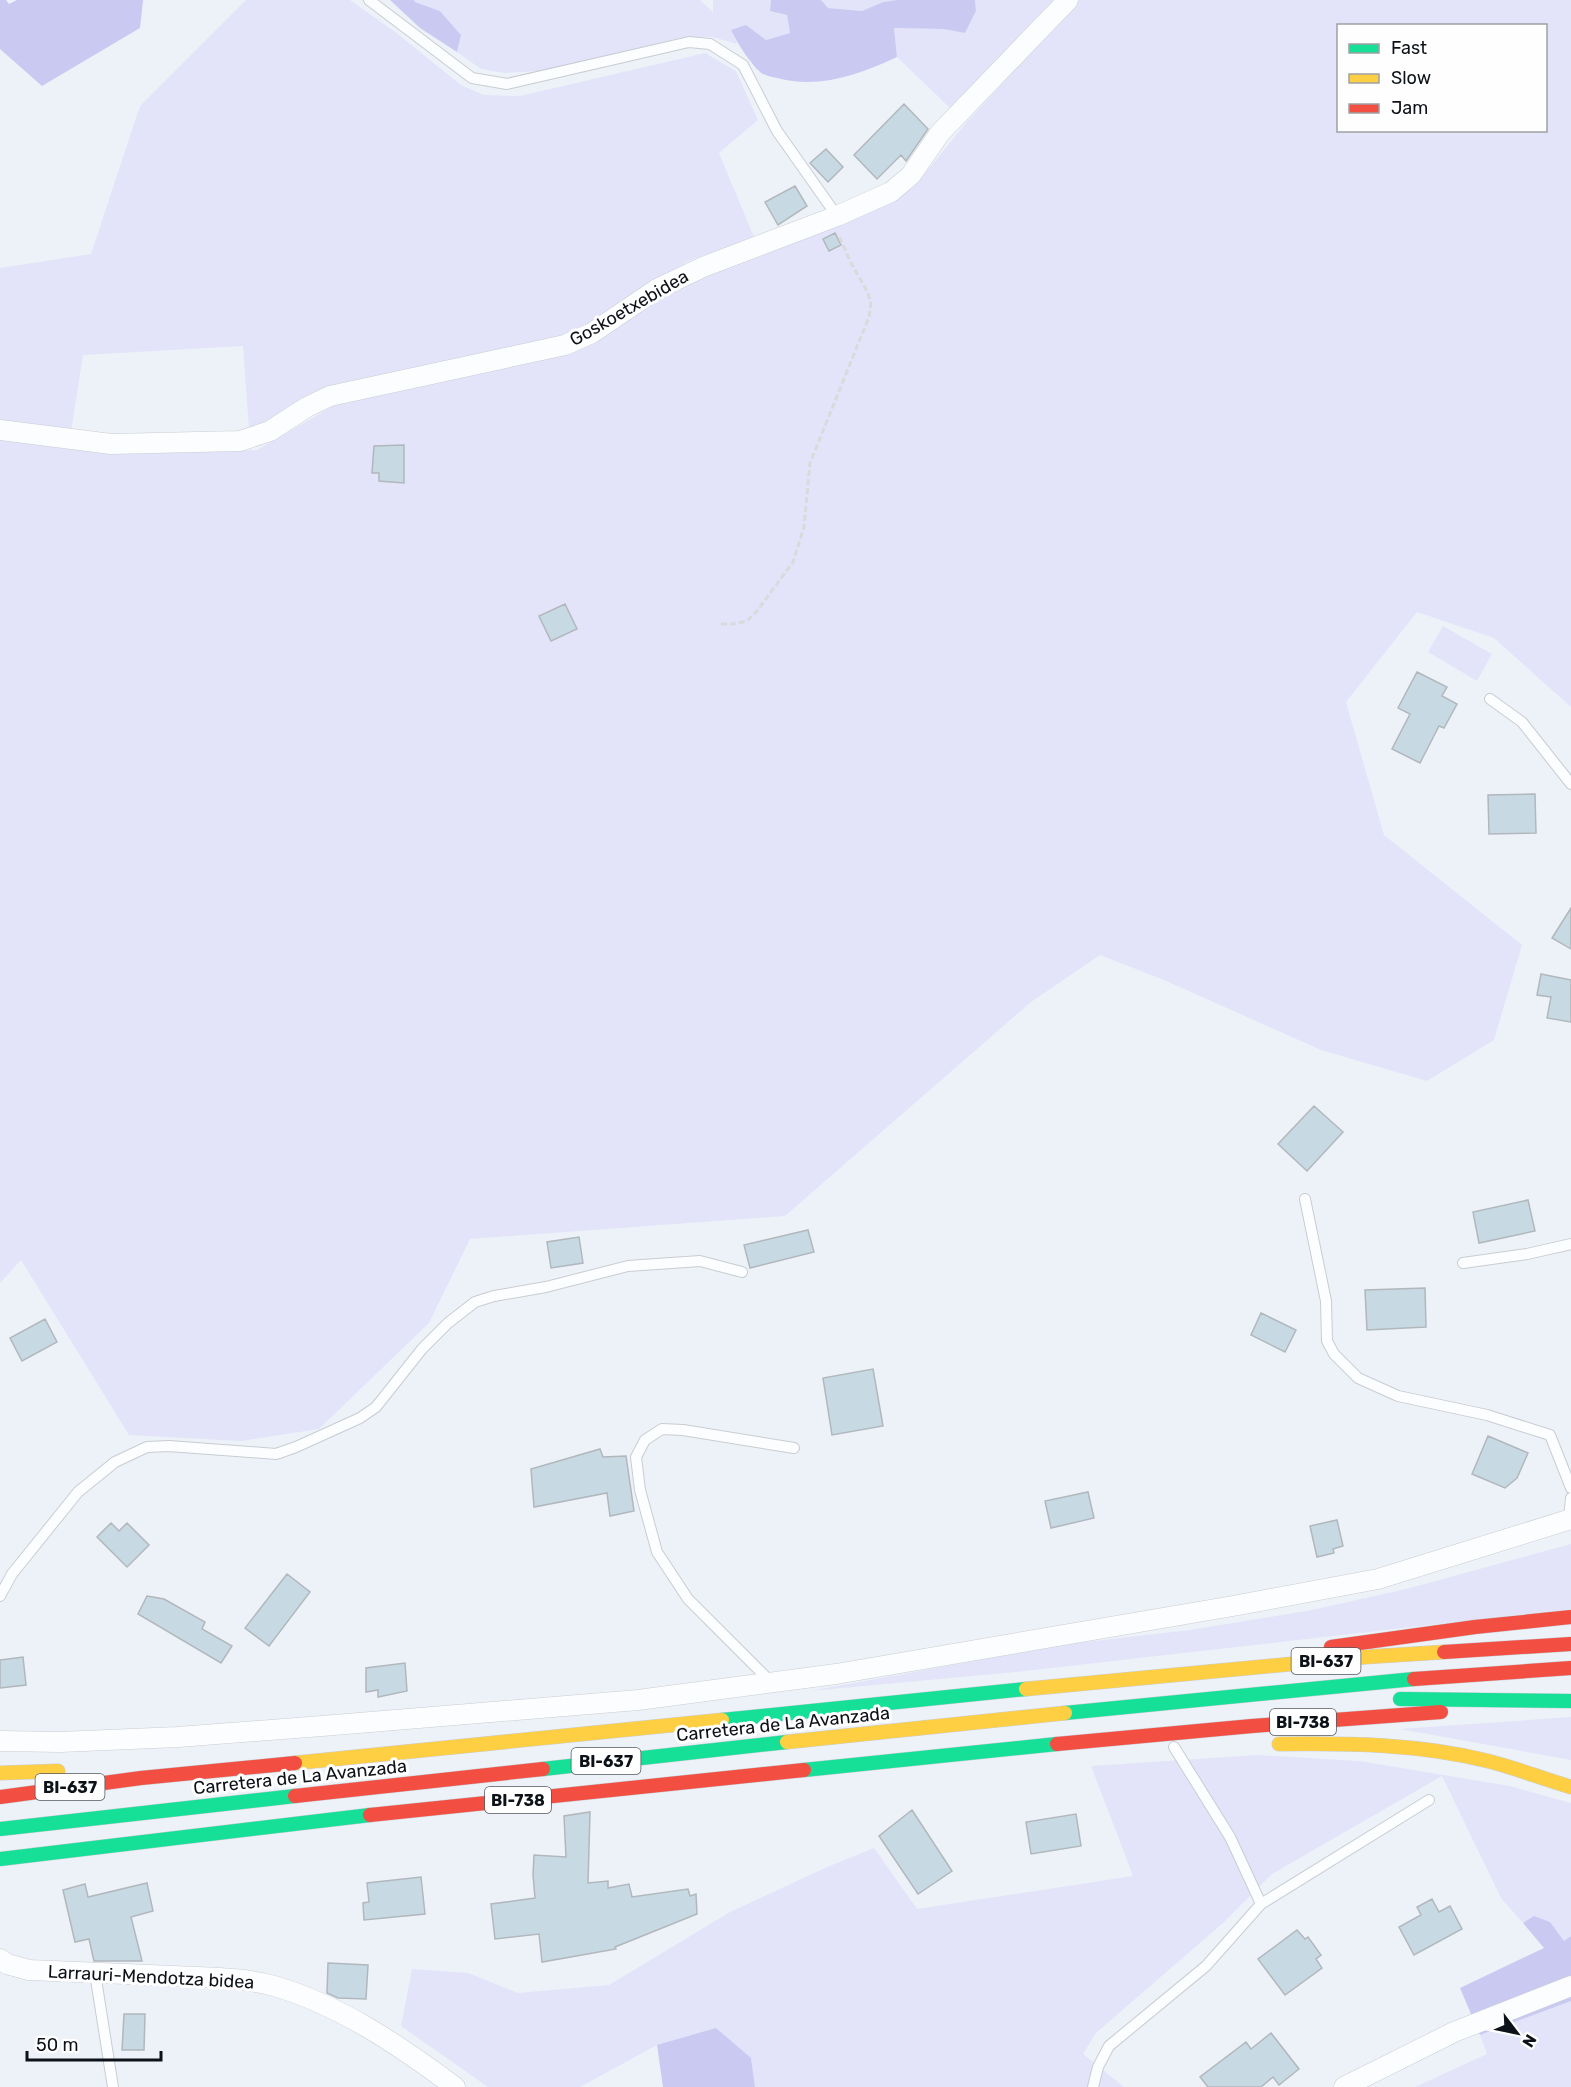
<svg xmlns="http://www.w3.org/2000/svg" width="1571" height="2087" viewBox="0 0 1571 2087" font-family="Rubik,sans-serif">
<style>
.green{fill:#e3e4f9;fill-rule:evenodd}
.forest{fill:#cac9f2}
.building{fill:#c7dae4;stroke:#b1b7bc;stroke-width:1.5}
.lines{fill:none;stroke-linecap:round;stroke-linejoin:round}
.lane-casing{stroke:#c8cdd3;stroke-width:12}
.street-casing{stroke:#c8cdd3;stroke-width:21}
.fast-casing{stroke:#c8cdd3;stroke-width:15}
.slow-casing{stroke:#c8cdd3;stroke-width:15}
.jam-casing{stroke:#c8cdd3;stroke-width:15}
.path{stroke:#d9dadc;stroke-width:3;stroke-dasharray:6 3;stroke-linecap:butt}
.lane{stroke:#fcfdfe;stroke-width:10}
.street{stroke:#fcfdfe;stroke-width:20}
.fast{stroke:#16e098;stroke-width:14}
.slow{stroke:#ffcf43;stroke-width:14}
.jam{stroke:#f24e42;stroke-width:14}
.labels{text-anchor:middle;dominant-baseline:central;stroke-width:6;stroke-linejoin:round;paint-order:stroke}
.shield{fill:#fefefe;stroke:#55595d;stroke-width:1.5}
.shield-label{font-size:16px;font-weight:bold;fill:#0d1218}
.street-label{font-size:18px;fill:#0d1218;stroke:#fefefe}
</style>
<rect width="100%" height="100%" fill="#edf2f8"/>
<!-- green -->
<path class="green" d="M246 0H350L394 31 461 85 484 95 520 96 705 53 736 71 758 120 719 153 754 237 688 261 572 335 269 424 249 428 243 346 83 355 71 432 0 423V268L91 254 140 106Z
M414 0H700L713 12V0H771L770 11 787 15 790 33 766 40 731 30 737 44 713 37H684L541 71 505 73 481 69 457 52 461 35 440 11 415 2Z
M821 0H897L883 2 862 11 827 8Z
M975 0H1056L950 108 897 57 894 28 943 29 965 33 976 11Z
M1079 0H1571V707L1494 638 1417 612 1346 702 1384 835 1522 945 1494 1040 1427 1081 1321 1050 1164 980 1100 955 1031 1002 785 1216 470 1239 429 1323 319 1429 241 1441 129 1435 21 1260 0 1283V439L104 452 257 450 342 401 579 348 681 285 913 188 966 123ZM1338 26H1546V130H1338Z
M1443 626 1492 654 1477 681 1428 652Z
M1571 1544V1609L1016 1672 810 1691 1068 1644 1190 1630 1312 1610 1410 1588Z
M1571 1717V1760L1400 1729Z
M1257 1755 1359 1761 1510 1786 1571 1803V1936L1564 1942 1550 1922 1534 1917 1523 1923 1501 1898 1442 1776 1272 1874 1223 1923 1096 2033 1083 2054 1124 2087H755L751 2058 657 2045 580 2087H488L401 2026 412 1969 468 1973 518 1993 609 1985 730 1912 825 1868 874 1848 917 1909 1133 1876 1091 1766Z
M1571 2001V2087H1415L1487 2054 1480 2035Z"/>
<!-- forest -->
<path class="forest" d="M0 0H6L9 4 17 0H143L140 28 42 86 0 49Z
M390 0H414L415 2 440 11 461 35 457 52 420 28Z
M771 0H821L828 8 862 11 883 2 897 0H975L976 11 965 33 943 29 894 28 897 57C859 75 819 89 777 78 773 77 767 76 763 74 753 68 736 41 731 30L746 25 766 40 790 33 787 15 770 11Z
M1534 1916 1550 1922 1564 1941 1571 1936V2001L1480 2035 1460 1988 1544 1948 1523 1923Z
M716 2028 751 2058 755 2087H663L657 2045Z"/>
<!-- building -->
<path class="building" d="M904 104 928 129 906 161 901 155 877 179 854 155Z
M826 149 843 167 828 182 810 163Z
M795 186 807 206 778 225 765 202Z
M835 233 841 245 829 251 823 239Z
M404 445V483L379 481V473H372L374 446Z
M565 604 577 629 551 641 539 616Z
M1417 672 1447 687 1442 696 1457 704 1444 728 1439 726 1420 763 1392 749 1410 714 1398 708Z
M1535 794 1536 833 1489 834 1488 795Z
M1571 908V949L1552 938Z
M1541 974 1571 980V1022L1547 1018 1551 997 1537 995Z
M1314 1106 1343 1132 1307 1171 1278 1144Z
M1528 1200 1535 1231 1479 1243 1473 1212Z
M808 1230 814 1252 750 1268 744 1245Z
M579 1237 583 1263 551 1268 547 1242Z
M1425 1288 1426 1327 1367 1330 1365 1290Z
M1261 1313 1296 1330 1285 1352 1251 1335Z
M45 1319 57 1342 22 1361 10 1338Z
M873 1369 883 1426 832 1435 823 1378Z
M1488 1436 1528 1453 1517 1478 1505 1488 1472 1474Z
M600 1449 603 1457 626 1456 634 1511 610 1516 607 1493 534 1507 531 1469Z
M1088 1492 1094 1518 1051 1528 1045 1501Z
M1337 1520 1343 1546 1333 1549 1334 1553 1317 1557 1310 1526Z
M111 1523 119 1531 127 1523 149 1545 127 1567 97 1537Z
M287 1574 310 1592 269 1646 245 1628Z
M147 1596 164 1599 205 1622 202 1629 232 1646 221 1663 138 1614Z
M23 1657 26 1685 0 1688V1660Z
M405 1663 407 1691 378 1697V1690L366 1692V1668Z
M912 1810 952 1871 918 1894 879 1836Z
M590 1812 588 1883 608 1881V1888L629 1884 632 1897 688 1889 690 1896 696 1894 697 1914 615 1947 616 1949 542 1962 539 1934 495 1939 491 1904 535 1898 533 1875 534 1855 566 1857 564 1816Z
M1076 1814 1081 1846 1031 1854 1026 1822Z
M421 1877 425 1914 364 1920 363 1903 369 1902 367 1883Z
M147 1883 153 1911 131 1917 142 1961H94L89 1939 75 1942 63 1890 85 1884 88 1897Z
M1432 1899 1439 1912 1450 1906 1462 1929 1414 1955 1399 1927 1421 1915 1417 1907Z
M1297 1930 1305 1939 1308 1937 1321 1955 1316 1959 1322 1968 1285 1995 1258 1959Z
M328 1963 368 1965 366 1999 338 1998 327 1993Z
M124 2014H145L144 2050H122Z
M1271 2033 1299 2069 1279 2085 1273 2077 1261 2087H1208L1200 2077 1246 2042 1251 2049Z"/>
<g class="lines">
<!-- lane casing -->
<g class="lane-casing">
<path id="lane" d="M369 0 472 78 507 84 689 42 710 44 743 65 777 131 837 216
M1490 699 1522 722 1571 784
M1305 1199 1326 1301 1327 1341 1334 1354 1358 1378 1398 1396 1487 1415 1550 1435 1571 1488
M1463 1263 1527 1254 1571 1244
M1569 1519 1571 1498
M0 1596 12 1574 78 1492 115 1462 147 1447 169 1446 276 1454 296 1447 360 1418 376 1407 422 1349 448 1323 475 1302 494 1296 546 1287 628 1266 700 1261 742 1272
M771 1682 688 1599 657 1552 640 1490 636 1457 645 1440 662 1429 683 1430 794 1448
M1174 1747 1230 1837 1261 1904
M95 1973 113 2087
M1093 2087 1098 2067 1109 2046 1206 1966 1261 1904 1429 1800"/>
</g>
<!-- street casing -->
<g class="street-casing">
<path id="street" d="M0 430 111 444 240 441 270 431 307 407 330 396 565 345 592 333 657 289 703 267 837 216 891 192 911 175 940 133 1068 0
M0 1741 60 1742 178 1737 322 1726 638 1700 836 1674 1233 1606 1378 1579 1571 1519
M0 1959 7 1964 29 1970C77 1972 126 1974 174 1976 207 1978 242 1977 274 1986 340 2005 400 2046 455 2087
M1344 2087 1454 2032 1571 1986"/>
</g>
<!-- fast casing -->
<g class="fast-casing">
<path id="fast" d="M1400 1699 1571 1701
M1065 1713 1414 1679
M722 1720 1026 1689
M543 1769 787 1742
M804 1770 1057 1744
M0 1829 295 1796
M0 1859 370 1815"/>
</g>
<!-- slow casing -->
<g class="slow-casing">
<path id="slow" d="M1026 1689 1365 1657 1444 1652
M787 1742 1065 1713
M1279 1744C1349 1743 1420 1744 1488 1761 1516 1768 1543 1779 1571 1787
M295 1763 722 1720
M0 1773 58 1771"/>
</g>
<!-- jam casing -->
<g class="jam-casing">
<path id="jam" d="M1331 1647 1475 1627 1571 1617
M1444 1652 1571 1644
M1414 1679 1571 1668
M1057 1744 1252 1726 1441 1712
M295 1796 543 1769
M0 1797 141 1778 295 1763
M370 1815 804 1770"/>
</g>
<!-- path -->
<path class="path" d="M721 624H733L747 621 757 611 793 562 804 527 810 463 869 317 871 303 868 293 851 263 838 234"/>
<!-- lane -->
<use href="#lane" class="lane"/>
<!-- street -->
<use href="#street" class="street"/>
<!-- fast -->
<use href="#fast" class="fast"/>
<!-- slow -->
<use href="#slow" class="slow"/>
<!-- jam -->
<use href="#jam" class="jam"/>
</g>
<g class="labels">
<!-- shield labels -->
<g class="shield">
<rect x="1291.5" y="1648" width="69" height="26" rx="4.5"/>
<rect x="1270" y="1709" width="66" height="26" rx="4.5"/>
<rect x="571.5" y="1748" width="69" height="26" rx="4.5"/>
<rect x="35.5" y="1774" width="69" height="26" rx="4.5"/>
<rect x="485" y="1787" width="66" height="26" rx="4.5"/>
</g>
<g class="shield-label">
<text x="1326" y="1661">BI-637</text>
<text x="1303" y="1722">BI-738</text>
<text x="606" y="1761">BI-637</text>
<text x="70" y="1787">BI-637</text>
<text x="518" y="1800">BI-738</text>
</g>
<!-- street labels -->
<g class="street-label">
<text transform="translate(629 308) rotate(-30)">Goskoetxebidea</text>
<text transform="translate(783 1724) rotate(-6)">Carretera de La Avanzada</text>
<text transform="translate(300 1777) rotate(-6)">Carretera de La Avanzada</text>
<text transform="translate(151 1977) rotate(3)">Larrauri-Mendotza bidea</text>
</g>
</g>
<!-- legend -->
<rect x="1337" y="24" width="210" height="108" fill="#fefefe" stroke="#9ea0a2" stroke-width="1.5"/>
<rect x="1349" y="44" width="30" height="9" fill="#16e098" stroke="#9ea0a2" stroke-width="1.5"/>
<text x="1391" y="54" font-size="18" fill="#0d1218">Fast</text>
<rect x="1349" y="74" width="30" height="9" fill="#ffcf43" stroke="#9ea0a2" stroke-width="1.5"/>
<text x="1391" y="84" font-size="18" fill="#0d1218">Slow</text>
<rect x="1349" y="104" width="30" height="9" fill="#f24e42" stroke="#9ea0a2" stroke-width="1.5"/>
<text x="1391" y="114" font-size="18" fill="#0d1218">Jam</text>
<!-- north arrow -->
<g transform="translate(1517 2033) rotate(122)" stroke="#fefefe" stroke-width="4.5" paint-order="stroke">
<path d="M0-4.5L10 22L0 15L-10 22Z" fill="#0d1218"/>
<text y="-9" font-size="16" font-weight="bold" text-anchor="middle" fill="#0d1218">N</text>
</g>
<!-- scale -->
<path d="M27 2051v9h134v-9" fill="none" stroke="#0d1218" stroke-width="3"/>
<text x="36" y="2051" font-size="18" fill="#0d1218" stroke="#fefefe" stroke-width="4.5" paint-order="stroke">50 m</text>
</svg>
